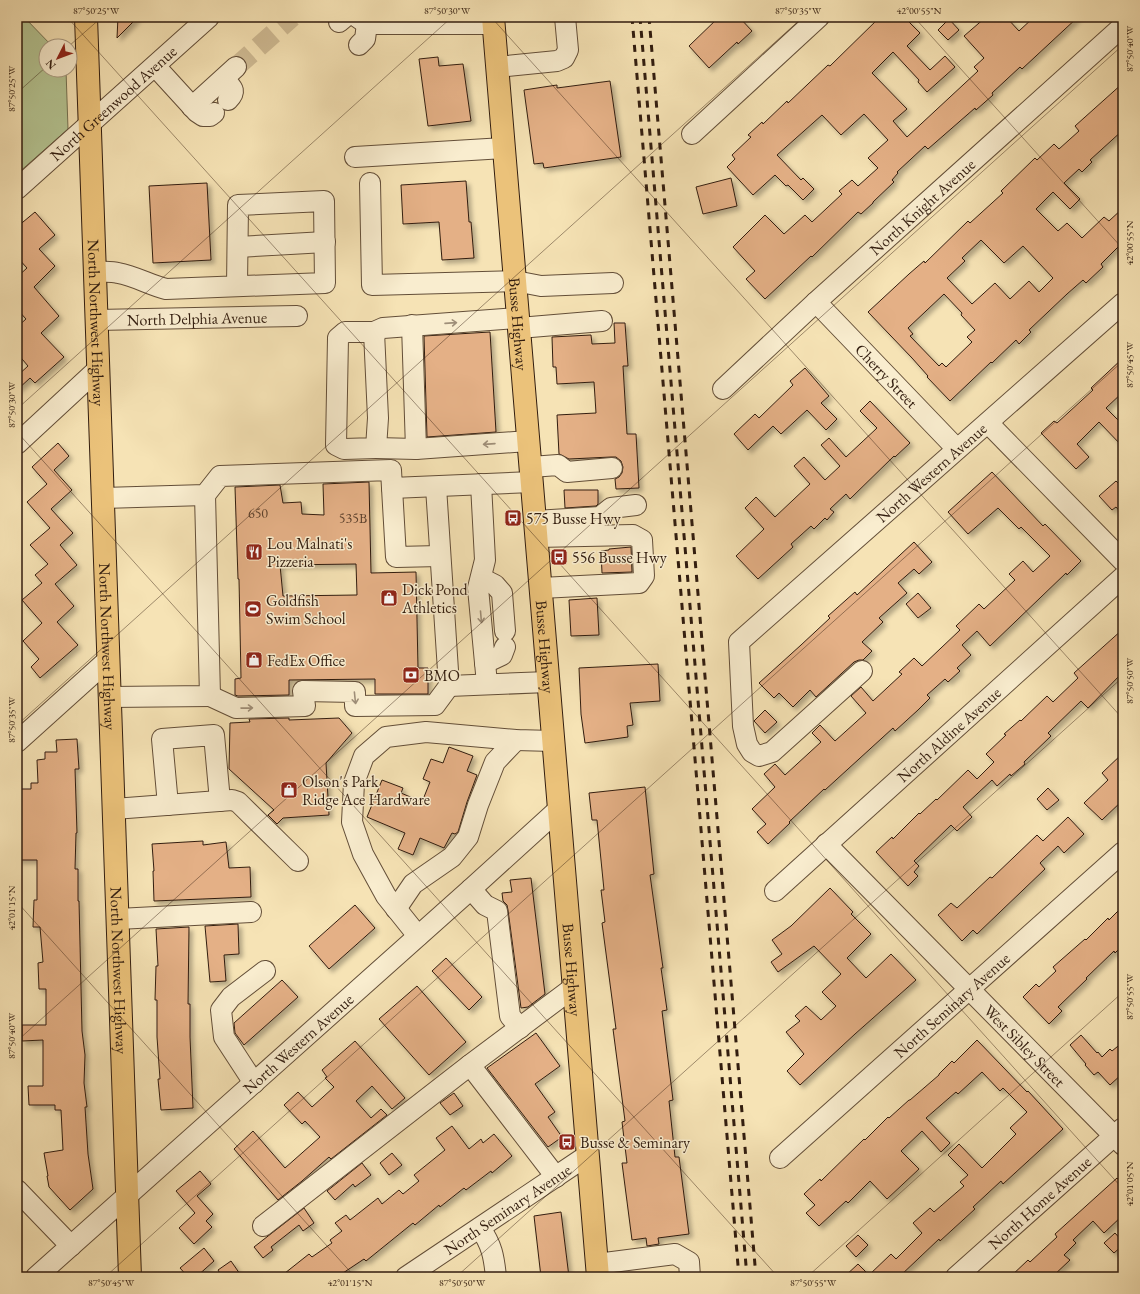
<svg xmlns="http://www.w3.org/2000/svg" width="1140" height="1294" viewBox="0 0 1140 1294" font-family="'EB Garamond',serif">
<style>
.green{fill:#b5c593;stroke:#747151}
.building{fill:#e4b086;stroke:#321d0f;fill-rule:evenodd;filter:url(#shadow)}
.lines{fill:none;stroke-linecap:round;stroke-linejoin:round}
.minor-tunnel{stroke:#cfbb94;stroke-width:20;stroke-dasharray:20 10;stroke-linecap:butt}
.minor-casing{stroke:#634e38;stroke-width:22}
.major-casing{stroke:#321d0f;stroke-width:24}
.minor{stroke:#f9edcf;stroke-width:20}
.major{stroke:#ebc27a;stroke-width:22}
.rail{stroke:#321d0f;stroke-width:3;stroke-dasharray:7 7;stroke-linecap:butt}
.oneway{stroke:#9f8f79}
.ticks{fill:none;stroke:#321d0f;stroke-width:1;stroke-opacity:0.45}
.labels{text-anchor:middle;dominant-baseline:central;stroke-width:3;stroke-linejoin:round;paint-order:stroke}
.number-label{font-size:14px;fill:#5e422d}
.street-label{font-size:16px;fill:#321d0f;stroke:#f9edcf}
.poi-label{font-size:16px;fill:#321d0f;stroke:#f9edcf;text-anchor:start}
.neatline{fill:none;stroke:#321d0f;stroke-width:1.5}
.ticks-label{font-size:10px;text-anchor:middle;fill:#321d0f}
</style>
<defs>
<filter id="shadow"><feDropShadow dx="3.5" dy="3.5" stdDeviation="2" flood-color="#0004"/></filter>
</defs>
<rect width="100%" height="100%" fill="#f6e3b5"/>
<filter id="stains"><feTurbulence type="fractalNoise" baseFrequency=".005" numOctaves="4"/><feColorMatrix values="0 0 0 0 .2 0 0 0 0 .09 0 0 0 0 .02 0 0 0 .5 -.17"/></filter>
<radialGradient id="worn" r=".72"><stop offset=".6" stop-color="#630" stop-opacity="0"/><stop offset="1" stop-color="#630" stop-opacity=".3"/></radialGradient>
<!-- green -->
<path class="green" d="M17 17H24L52 46H46V70H66L68 129 17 174Z"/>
<!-- building -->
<path class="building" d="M118 17H138L117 38Z
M719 17H739L752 31 738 44 737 42 709 68 689 46Z
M880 17H904L920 33 907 46 930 70 945 56 955 67 927 92 918 82 919 80 893 52 872 73 907 109 893 121 907 137 978 71 974 67 984 58 964 36 986 17H1006L1019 31 1034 17H1078L1022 69 1020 67 992 93 993 95 976 110 975 108 928 149 925 146 897 172 898 173 892 180 894 182 873 202V203L861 214 858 212 812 257 811 256 765 299 746 279 755 271 733 247 765 215 784 234 805 215 812 222 842 194 839 191 852 180 858 186 878 168 868 158 888 140 864 114 841 135 822 115 777 155 801 180 803 178 814 189 803 200 788 185 786 186 775 175 753 195 727 167 735 159 732 155 751 137 748 135 762 122 763 124 787 101 788 103 828 65 830 66Z
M949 19 959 30 948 40 938 30Z
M438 57 439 66 463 64 471 121 428 126 419 59Z
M610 81 621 157 544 168 543 163 534 164 524 90 557 85V88Z
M1123 83V130L1090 160 1092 162 1082 172 1079 169 1064 183 1080 199 1070 209 1053 192 1036 209 1058 231 1067 223 1082 238 1104 217 1109 221 1123 208V242L1101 264 1103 267 1086 283 1083 280 1067 294 1029 330 1031 332 1019 344 1016 340 992 363 991 362 950 401 927 377 928 376 912 358 868 312 909 274 924 261 925 263 968 221 970 223 1003 193 1001 191 1035 158 1037 160 1054 144 1059 149 1079 131 1075 126ZM981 240 1004 263 1023 246 1053 278 1039 292 1029 281 1010 299 995 283 972 304 947 278 965 261 962 258ZM944 294 962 313 961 315 975 330 967 337 972 342 946 367 942 363 939 366 910 336 913 334 908 328Z
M731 178 737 206 703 214 696 187Z
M466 181 469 222H471L474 258 442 260 439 222 403 224 401 185Z
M207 183 211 260 153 263 149 186Z
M35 212 55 235 39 249 55 266 34 287 59 316 41 333 64 357 35 383 30 378 17 390V376L28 366 17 353V327L26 319 17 309V302L22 297 17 292V277L27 268 17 257V227Z
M614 323H625L628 366H623L627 434H636L639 488 616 489 615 479 619 477 622 473 623 467 621 461 616 457H611L569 459 559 454 557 415 596 413 594 382 557 384 556 367H553L552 337 591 335 592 344 615 343Z
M490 332 496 432 427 437 424 336Z
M1123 358V392L1106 408 1123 425V447L1099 422 1077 444 1089 457 1076 469 1041 433 1054 421 1057 423 1093 390 1091 388Z
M805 368 829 396 821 403 837 419 826 430 807 410 781 434 773 426 748 450 734 434 755 414 759 418 793 385 790 381Z
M870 401 910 443 895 457 894 456 850 499 846 494 830 509 834 512 827 520 825 518 814 529 811 526 791 544 793 547 758 579 736 556 764 529 745 508 756 497 775 517 810 484 794 466 804 457 825 480 840 466 821 445 829 438 846 457 877 428 860 411Z
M58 443 69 456 54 470 72 490 51 509 73 533 60 545 77 565 55 584 74 606 57 622 78 645 40 678 31 667 39 659 23 641 42 623 22 600 42 583 35 575 48 564 30 545 50 528 27 502 47 484 32 467Z
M992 472 1043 526 1045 524 1081 561 1067 575 1066 573 990 646 977 631 962 645 971 655 957 668 960 671 948 682 945 679 927 695 930 698 918 710 895 731 893 728 825 790 824 789 789 822 790 823 768 844 757 832 766 824 752 809 775 787 764 774 775 764 785 775 821 742 812 733 820 725 835 741 866 713 851 696 861 687 873 701 902 674 899 672 914 658 922 666 960 630 956 626 979 604 984 609 1015 580 1009 574 1023 561 1033 572 1050 556 1021 527 1019 529 998 508 968 534 948 512Z
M1116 481 1123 488V515L1116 507 1112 510 1099 496Z
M369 482 371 573 416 572 418 668H428V694H375V679L289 680V695L238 696 235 695V679L241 678 239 579H238L235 487 280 485 283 503 301 502 302 514 324 515 323 484ZM356 564 357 595 283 596 280 565Z
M564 490H598V504L596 506 565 508Z
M914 542 932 562 919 574 914 569 898 583 907 593 879 618 883 622 862 642 872 651 863 660H859L854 662 816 697 810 690 793 707 779 693 774 698 759 683 801 645 830 618 828 616 855 592 857 595Z
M631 547 632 572 602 573 601 551 609 550V549Z
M918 593 931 608 918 618 906 604Z
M597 598 599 635 571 636 569 600Z
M1123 629V672L1088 708 1081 701 1048 733 1051 736 1024 762 1025 764 1011 776 1010 774 997 786 992 780 963 807 972 817 957 831 951 825 914 861 919 866 914 872 918 876 908 886 876 852 892 837 893 839 919 813 920 814 936 799 937 800 968 770 977 779 994 762 986 754 1006 735 1004 734 1020 720 1021 721 1047 696 1053 702 1078 678 1074 673Z
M658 664 660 701 630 703 633 725 627 726 628 737 585 743 581 714 579 668Z
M765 710 777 722 765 733 754 721Z
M289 718V720L339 718 352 733 326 763 329 815 283 818 277 824 268 815 274 810 229 769 230 723 250 722 249 719Z
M77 739 79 769H75L77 833H76L75 869H78V901H79L82 1031 85 1055 84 1083 87 1107H85L88 1154 93 1189 70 1210 49 1187 47 1176H48L44 1153 63 1150 61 1110H55V1105H29L28 1086H43V1040L22 1041V1025H46V989H39L38 963 43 962 40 927H33L34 900H37V860H17V789H31V783H38L37 760 45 759V752H57L56 740Z
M449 747 473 756 467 771 477 775 467 802 458 832 455 834 452 833 444 848 420 838 413 855 398 849 405 833 367 817 382 780 403 788 401 793 422 802 430 782 423 779 431 759 443 763Z
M1123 753V800L1102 820 1084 803 1108 780 1102 773Z
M645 787 654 874 650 875 663 968H661L667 1010 662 1011 673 1100 669 1101 675 1157H679L689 1234 658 1238 659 1244 647 1246 646 1238 632 1240 622 1163H627L622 1122 625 1121 613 1029H616L602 923 605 922 601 890H604L597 820H592L589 793Z
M1048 788 1059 800 1047 810 1037 799Z
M1068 817 1084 834 1064 853 1058 846 1040 863 1045 869 977 934 973 930 962 941 938 915 951 903 957 908 990 877 992 878 1037 835 1043 841Z
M203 841V845L226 842 229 868 250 867 251 897 154 901 153 871H154L152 844Z
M531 878 545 994 528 1007 521 1008 508 910 507 905 503 901 502 893 512 892 510 880Z
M830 888 853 912 851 914 871 934 847 958 866 978 891 954 916 980 855 1034 800 1085 787 1071 804 1054 786 1032 800 1021 795 1016 806 1006 821 1020 836 1006 822 992 841 974 814 946 778 972 771 962 782 954 772 940 791 926Z
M355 905 375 928 329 969 309 946Z
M1123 906V945L1115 953 1114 951 1086 978 1087 979 1058 1007 1062 1011 1049 1024 1023 997 1036 984 1039 987 1056 971 1053 967 1085 939 1086 940 1108 918 1109 920Z
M238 924 239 954 224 955 226 981 210 982 205 926Z
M189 927 188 1004H190V1037L193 1108 161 1110 158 1079H160L157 1037V1000H155L156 966H158L156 929Z
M446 958 482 997 469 1010 432 971Z
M282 980 298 997 244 1045 235 1033 234 1023Z
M417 986 466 1042 429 1075 379 1019Z
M536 1033 560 1066 535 1084 555 1112 548 1117 562 1137 548 1147 487 1068Z
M1081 1035 1097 1053 1098 1052 1102 1057 1110 1049 1112 1051 1123 1042V1073L1110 1085 1098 1072 1094 1075 1085 1065 1086 1064 1070 1045Z
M977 1040 1027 1092 1028 1091 1063 1129 1003 1184 1001 1181 973 1207 975 1209 940 1241 939 1239 899 1277H844L858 1264 869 1275 891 1254 896 1259 922 1233 913 1223 930 1208 934 1212 964 1186 960 1182 968 1175 948 1155 959 1144 982 1168 1016 1134 1010 1128 1027 1112 1003 1088 1000 1091 982 1072 958 1094 956 1092 926 1118 950 1143 941 1152 922 1131 901 1151 919 1169 887 1199 870 1181 848 1203 846 1201 819 1226 806 1213 815 1205 804 1194 820 1179 821 1181 864 1139 865 1140 888 1117 889 1118 909 1100H910L939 1075V1074L952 1061 954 1063Z
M355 1041 405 1098 392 1109 372 1086 356 1101 371 1118 381 1109 387 1115 331 1159 329 1157 302 1181 278 1200 234 1149 253 1131 285 1168 320 1137 305 1121 302 1124 284 1105 298 1092 312 1107 334 1087 325 1078 327 1077 322 1070Z
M454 1093 463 1106 450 1115 440 1103Z
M452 1126 469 1149 481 1139 483 1143 494 1134 512 1156 492 1173 491 1171 466 1190 464 1188 440 1207 439 1205 415 1225 413 1223 366 1261 364 1259 337 1277H280L309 1254 312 1257 332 1243 330 1240 342 1231 335 1223 346 1215 350 1220 378 1198 382 1204 399 1190 403 1194 419 1181 414 1175 445 1150 436 1138Z
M392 1153 402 1165 389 1175 380 1163Z
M362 1163 371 1175 355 1187 353 1184 335 1200 327 1191Z
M200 1171 211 1184 197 1196 213 1214 206 1221 212 1227 194 1244 179 1228 195 1213 176 1191Z
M1117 1178 1123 1184V1215L1104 1233 1093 1221 1073 1240 1076 1243 1064 1255 1070 1260 1052 1277H1010L1028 1260 1030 1262 1057 1237 1055 1234Z
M304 1208 314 1223 303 1231 299 1225 271 1247 273 1250 263 1258 254 1247Z
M561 1212 569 1277H541L534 1216Z
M1115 1233 1123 1242V1245L1114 1253 1104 1243Z
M858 1235 868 1245 856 1257 846 1246Z
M204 1248 214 1261 196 1277H188L180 1268Z
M231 1261 242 1277H222L218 1270Z"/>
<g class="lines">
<!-- minor-tunnel -->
<path class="minor-tunnel" d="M236 67 292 17"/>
<!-- minor casing -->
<g class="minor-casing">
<g id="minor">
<path d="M357 17 367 24H493"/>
<path d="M339 22 345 17"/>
<path d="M359 45 365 39 367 24"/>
<path d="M155 66 197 112 203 116H210L214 113"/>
<path d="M497 67 557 61 564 58 568 50 565 17"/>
<path d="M224 79C231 87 238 90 228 100"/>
<path d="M192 107 236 67"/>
<path d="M692 134 819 17"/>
<path d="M355 157 504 148"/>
<path d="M370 183 372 285 515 281 541 286 613 283"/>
<path id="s1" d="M17 189 209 17"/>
<path d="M238 247 325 242"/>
<path d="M95 272C103 272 111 271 118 273 135 276 150 285 166 289L325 283 324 201 238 205 237 286"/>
<path id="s2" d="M816 302 957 449"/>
<path id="s3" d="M97 320 297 316"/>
<path d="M412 325 416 449"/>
<path d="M519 328 602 321"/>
<path d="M374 332 378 418 376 448 344 449 336 445 338 338 345 332H374L383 328 518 318"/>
<path id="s4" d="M723 389 816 302 1123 26"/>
<path d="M988 423 1123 561"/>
<path d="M17 444 98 369"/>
<path d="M376 448 416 449 528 441"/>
<path d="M531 467 558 465 567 472 612 468"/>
<path d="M481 484 485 560 478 588 487 684"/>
<path d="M392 488 396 557 440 556"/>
<path d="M103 498 205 495 220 476 391 470 392 488 532 482"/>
<path d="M535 521 600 517 611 508 636 505"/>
<path d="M536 537 633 535 642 540 644 576 639 583 541 588"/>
<path d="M481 578 495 585 502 593 505 631"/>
<path d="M485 663 502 655 505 647"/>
<path id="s5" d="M862 671 772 752 759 756 752 752 747 744 743 726 739 642 1123 303"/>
<path d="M449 686 548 682"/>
<path d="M210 696 236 708 305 706 303 691 355 692V706L435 705 449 686 436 487"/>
<path d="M110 697 210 696 205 495"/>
<path d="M17 742 108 660"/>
<path d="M168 805 162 739 214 735 220 801"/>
<path d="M114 809 232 800 238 802 298 861"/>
<path id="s6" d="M826 844 1123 1145"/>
<path d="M471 889 485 905 497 911 510 1016 520 1028"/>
<path id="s7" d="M775 891 1123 577"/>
<path d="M396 909 413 884 452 857 468 837 478 805 495 762 516 740"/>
<path d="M118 919 251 912"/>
<path d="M418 936 386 896 363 854 352 822 354 783 364 756 386 737 426 732 516 740 553 741"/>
<path d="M470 1065 556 1177"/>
<path d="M254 1083 224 1037 221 1010 231 997 265 971"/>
<path id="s8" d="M780 1158 1123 852"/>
<path d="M17 1190 71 1246"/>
<path d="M263 1226 470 1065 574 987"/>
<path d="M480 1228C492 1245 494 1257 496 1277"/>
<path d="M597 1264 675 1254 689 1262 690 1277"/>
<path id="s9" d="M36 1277 471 889 559 809"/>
<path id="s10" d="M406 1277 588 1155"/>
<path id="s11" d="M956 1277 1123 1128"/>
</g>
</g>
<!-- major casing -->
<g class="major-casing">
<g id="major">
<path id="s12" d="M86 17 130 1277"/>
<path id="s13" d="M493 17 598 1277"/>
</g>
</g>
<!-- minor -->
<use href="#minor" class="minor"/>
<!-- major -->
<use href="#major" class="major"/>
<!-- rail -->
<path class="rail" d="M632 17 739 1277
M640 17 747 1277
M649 17 756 1277"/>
</g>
<!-- one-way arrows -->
<defs><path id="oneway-shaft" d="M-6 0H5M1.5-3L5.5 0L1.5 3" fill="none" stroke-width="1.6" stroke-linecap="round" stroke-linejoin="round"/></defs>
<g class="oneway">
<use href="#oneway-shaft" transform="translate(451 323) rotate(-4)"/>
<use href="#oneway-shaft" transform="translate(489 444) rotate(176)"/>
<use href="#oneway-shaft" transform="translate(481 617) rotate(85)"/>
<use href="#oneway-shaft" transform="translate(355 698) rotate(84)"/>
<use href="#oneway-shaft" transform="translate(247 708) rotate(-1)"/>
</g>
<!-- ticks -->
<path class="ticks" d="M67 17 1123 1189M491 17 1123 719M914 17 1123 249M69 46 102 17M17 93 46 67M17 409 452 17M17 432 778 1277M17 725 803 17M17 902 355 1277M17 1041 1123 45M105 1277 1123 361M456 1277 1123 677M807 1277 1123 992"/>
<!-- icons -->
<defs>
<g id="bus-square" transform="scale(0.9)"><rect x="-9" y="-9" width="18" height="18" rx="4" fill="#8f2418" stroke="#f9edcf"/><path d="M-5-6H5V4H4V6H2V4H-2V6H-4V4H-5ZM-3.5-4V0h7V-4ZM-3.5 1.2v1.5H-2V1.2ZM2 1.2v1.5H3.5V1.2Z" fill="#fff"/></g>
<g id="restaurant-square" transform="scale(0.9)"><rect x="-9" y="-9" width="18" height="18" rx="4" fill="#8f2418" stroke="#f9edcf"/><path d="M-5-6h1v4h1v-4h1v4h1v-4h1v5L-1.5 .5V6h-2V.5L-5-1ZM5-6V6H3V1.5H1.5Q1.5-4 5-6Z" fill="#fff"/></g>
<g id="shop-square" transform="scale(0.9)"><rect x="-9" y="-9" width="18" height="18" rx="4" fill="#8f2418" stroke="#f9edcf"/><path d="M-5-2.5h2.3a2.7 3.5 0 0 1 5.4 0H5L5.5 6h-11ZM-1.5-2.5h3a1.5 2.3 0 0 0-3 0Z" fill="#fff"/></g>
<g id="stadium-square" transform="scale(0.9)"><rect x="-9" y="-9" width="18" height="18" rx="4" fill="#8f2418" stroke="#f9edcf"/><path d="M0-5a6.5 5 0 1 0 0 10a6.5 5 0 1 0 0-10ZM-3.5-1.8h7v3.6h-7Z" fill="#fff"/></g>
<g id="bank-square" transform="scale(0.9)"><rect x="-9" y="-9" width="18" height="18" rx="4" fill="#8f2418" stroke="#f9edcf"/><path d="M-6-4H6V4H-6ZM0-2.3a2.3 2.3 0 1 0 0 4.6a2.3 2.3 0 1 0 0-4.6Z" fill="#fff"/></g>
</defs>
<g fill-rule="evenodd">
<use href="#bus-square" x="513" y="518"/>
<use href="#restaurant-square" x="254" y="552"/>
<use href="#bus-square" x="559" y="557"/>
<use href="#shop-square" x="389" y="598"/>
<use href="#stadium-square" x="253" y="609"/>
<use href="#shop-square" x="254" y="660"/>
<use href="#bank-square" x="411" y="675"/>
<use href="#shop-square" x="289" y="790"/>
<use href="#bus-square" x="567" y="1142"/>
</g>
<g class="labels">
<!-- number labels -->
<g class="number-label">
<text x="258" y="513">650</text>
<text x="353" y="518">535B</text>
</g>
<!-- street labels -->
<g class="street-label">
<text stroke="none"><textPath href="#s1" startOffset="129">North Greenwood Avenue</textPath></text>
<text stroke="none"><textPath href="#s4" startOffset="270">North Knight Avenue</textPath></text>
<text stroke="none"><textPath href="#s3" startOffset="100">North Delphia Avenue</textPath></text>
<text stroke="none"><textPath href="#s12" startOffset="306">North Northwest Highway</textPath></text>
<text stroke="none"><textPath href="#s13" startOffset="308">Busse Highway</textPath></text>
<text stroke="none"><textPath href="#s2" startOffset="102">Cherry Street</textPath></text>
<text stroke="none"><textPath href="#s5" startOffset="511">North Western Avenue</textPath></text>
<text stroke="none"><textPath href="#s12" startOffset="630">North Northwest Highway</textPath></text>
<text stroke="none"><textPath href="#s13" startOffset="632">Busse Highway</textPath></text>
<text stroke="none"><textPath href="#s7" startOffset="234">North Aldine Avenue</textPath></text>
<text stroke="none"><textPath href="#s13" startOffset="956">Busse Highway</textPath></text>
<text stroke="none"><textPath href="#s12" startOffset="954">North Northwest Highway</textPath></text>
<text stroke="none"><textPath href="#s8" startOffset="230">North Seminary Avenue</textPath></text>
<text stroke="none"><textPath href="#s9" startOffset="351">North Western Avenue</textPath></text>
<text stroke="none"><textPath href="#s6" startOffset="283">West Sibley Street</textPath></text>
<text stroke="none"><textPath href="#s11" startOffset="112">North Home Avenue</textPath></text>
<text stroke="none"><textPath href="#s10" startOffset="122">North Seminary Avenue</textPath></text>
</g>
<!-- poi labels -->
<g class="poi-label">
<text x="526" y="518">575 Busse Hwy</text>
<text x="267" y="543">Lou Malnati's<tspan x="267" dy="18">Pizzeria</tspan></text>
<text x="572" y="557">556 Busse Hwy</text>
<text x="402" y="589">Dick Pond<tspan x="402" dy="18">Athletics</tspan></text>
<text x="266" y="600">Goldfish<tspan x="266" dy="18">Swim School</tspan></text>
<text x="267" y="660">FedEx Office</text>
<text x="424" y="675">BMO</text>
<text x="302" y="781">Olson's Park<tspan x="302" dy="18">Ridge Ace Hardware</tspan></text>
<text x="580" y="1142">Busse &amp; Seminary</text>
</g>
</g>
<!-- margin -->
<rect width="1140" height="1294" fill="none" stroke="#f6e3b5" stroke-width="44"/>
<!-- north arrow -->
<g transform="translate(58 58) rotate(228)"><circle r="19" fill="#f9edcf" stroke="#a99a82"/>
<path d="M0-3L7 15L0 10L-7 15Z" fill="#8f2418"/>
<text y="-6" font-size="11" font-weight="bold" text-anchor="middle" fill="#321d0f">N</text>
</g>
<rect x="22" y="22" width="1096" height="1250" class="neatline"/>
<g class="ticks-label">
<text x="96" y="14">87°50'25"W</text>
<text x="447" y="14">87°50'30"W</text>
<text x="798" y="14">87°50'35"W</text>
<text x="919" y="14">42°00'55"N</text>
<text transform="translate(1129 49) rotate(-90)" y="4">87°50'40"W</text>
<text transform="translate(11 89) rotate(-90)" y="4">87°50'25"W</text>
<text transform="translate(1129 243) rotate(-90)" y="4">42°00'55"N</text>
<text transform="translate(1129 365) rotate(-90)" y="4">87°50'45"W</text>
<text transform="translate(11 405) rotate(-90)" y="4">87°50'30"W</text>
<text transform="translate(1129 681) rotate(-90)" y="4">87°50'50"W</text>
<text transform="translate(11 720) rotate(-90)" y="4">87°50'35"W</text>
<text transform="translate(11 908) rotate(-90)" y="4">42°01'15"N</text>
<text transform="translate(1129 997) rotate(-90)" y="4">87°50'55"W</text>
<text transform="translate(11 1036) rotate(-90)" y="4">87°50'40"W</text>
<text transform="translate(1129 1184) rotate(-90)" y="4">42°01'05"N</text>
<text x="111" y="1286">87°50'45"W</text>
<text x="350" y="1286">42°01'15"N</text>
<text x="462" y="1286">87°50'50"W</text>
<text x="813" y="1286">87°50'55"W</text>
</g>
<rect width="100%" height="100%" filter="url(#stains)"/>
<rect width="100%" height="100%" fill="url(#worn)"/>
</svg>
